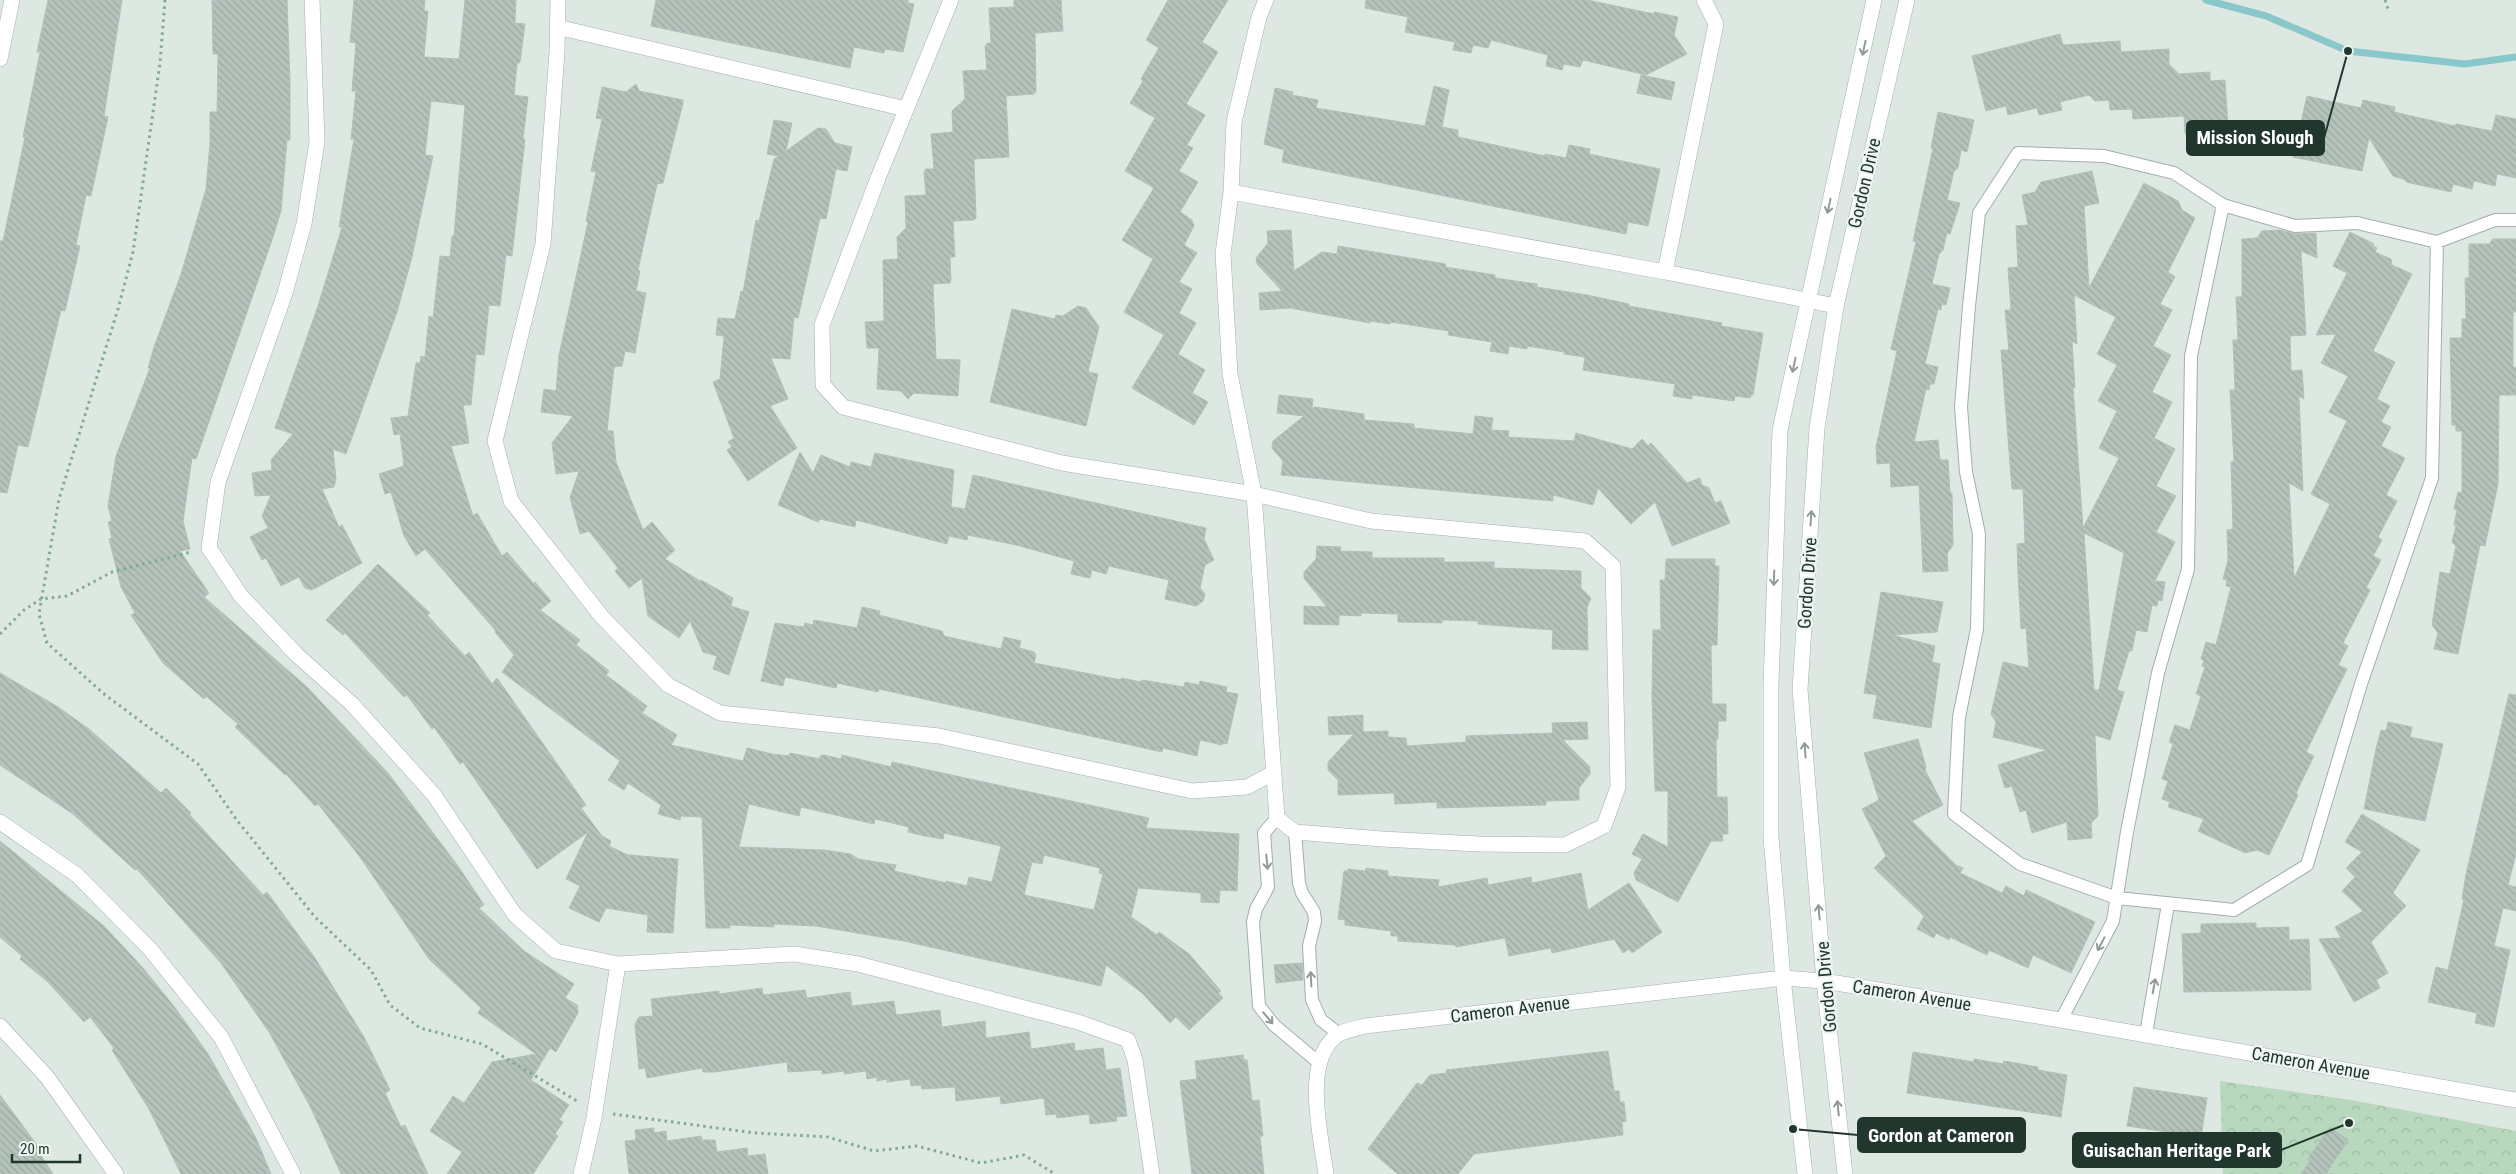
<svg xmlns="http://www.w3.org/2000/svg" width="2516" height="1174" viewBox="0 0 2516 1174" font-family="'Roboto Condensed',sans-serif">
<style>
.forest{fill:url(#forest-crowns)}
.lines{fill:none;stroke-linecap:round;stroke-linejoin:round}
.stream{stroke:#89c7ca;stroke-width:7}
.building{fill:url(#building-back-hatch);stroke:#b1c1b9;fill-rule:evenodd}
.service-casing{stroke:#a2afa9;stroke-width:14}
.minor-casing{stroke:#a2afa9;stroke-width:16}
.tertiary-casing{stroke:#a2afa9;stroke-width:16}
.secondary-casing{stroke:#9eb3a9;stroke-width:16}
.path{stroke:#81aa98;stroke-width:3;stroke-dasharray:2.5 4;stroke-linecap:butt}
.service{stroke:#fff;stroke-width:12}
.minor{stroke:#fff;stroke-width:15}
.tertiary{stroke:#fff;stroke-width:15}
.secondary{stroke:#fff;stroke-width:15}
.oneway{stroke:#909b96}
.labels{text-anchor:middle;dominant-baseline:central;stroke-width:4.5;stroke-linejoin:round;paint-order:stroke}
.street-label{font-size:18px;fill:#21372e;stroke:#eef5f1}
.leader{fill:none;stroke:#21372e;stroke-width:2}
.callout-dot{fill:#21372e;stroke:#eef5f1;stroke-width:2}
.callout{fill:#21372e;stroke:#21372e;stroke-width:2}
.callout-label{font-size:19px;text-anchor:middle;font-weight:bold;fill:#fff}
</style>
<defs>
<pattern id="forest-crowns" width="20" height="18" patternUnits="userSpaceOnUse" patternTransform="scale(1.25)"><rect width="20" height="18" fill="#b8d8bd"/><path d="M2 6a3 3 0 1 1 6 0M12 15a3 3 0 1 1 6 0" fill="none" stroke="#9ebaa3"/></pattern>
<pattern id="building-back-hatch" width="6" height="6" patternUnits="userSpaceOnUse" patternTransform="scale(1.25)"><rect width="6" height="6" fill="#b4c3bb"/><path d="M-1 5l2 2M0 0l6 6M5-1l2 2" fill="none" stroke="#9aa8a1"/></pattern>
</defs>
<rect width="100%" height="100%" fill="#dee8e3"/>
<!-- forest -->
<path class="forest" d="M2220 1081 2351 1100 2516 1131V1174H2223Z"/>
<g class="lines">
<!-- stream -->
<path class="stream" d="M2206 0 2266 16 2348 51 2465 64 2516 57"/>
</g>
<!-- building -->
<path class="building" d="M48 0H122L104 116 108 117 91 196 86 195 76 245 80 246 65 311 61 310 28 447 18 445 7 493 0 492V241H3L25 137H23L40 52H37Z
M212 0H287L290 80V140H287L281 211 271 243 196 459 192 458 183 521 190 549 180 551 209 593 204 597 307 687 388 773 458 866 484 905 479 908 524 951 574 984 565 998 577 1005 578 1013 556 1052 550 1048 531 1080 569 1105 559 1120 563 1122 555 1134 558 1136 533 1174H447L462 1152 430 1131 453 1096 464 1103 492 1062 536 1054 478 1013 481 1008 429 959 360 857 318 804 315 806 286 774 285 775 235 727 238 724 206 696 204 699 163 663 131 615 135 613 121 587 109 539 112 538 108 522 112 521 108 506 116 456 150 368H148L154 347 181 274 206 189 210 143V112H217L218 54H213Z
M354 0H425L424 11H428L424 57 459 59 465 0H516L515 23 525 24 520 62 517 64 514 95 528 97 523 139H525L512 256 506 255 500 306 489 305 484 355 476 354 471 405H463L469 443 451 446 473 516 477 513 502 556 507 552 534 584 535 582 551 601 540 610 580 640 576 645 609 671 606 675 647 706 642 713 677 735 671 745 743 761 747 748 772 754 789 756 790 753 820 759V756L824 755 841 759 842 755 891 767 892 762 1149 818 1146 828 1239 834 1237 891 1220 890 1219 903 1201 902V893L1138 888 1131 917 1157 935 1159 932 1189 954 1221 991 1218 993 1223 998 1189 1030 1176 1017 1170 1023 1142 993 1106 965 1101 986 904 941 816 926 774 924V927L730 925V928H706L702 817 681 816 680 820 658 814 661 805 628 783 624 790 608 780 620 761 502 672 514 655 495 632 496 631 425 549 416 556 404 536 391 492 385 494 379 474 404 466 400 434 394 435 391 418 408 416 416 363H420L421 356 425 357 429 316 433 318 440 256 450 257 452 236H454L465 105 431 101 425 155 433 156 412 257 397 312 346 454 333 449 336 479 334 487 322 489 339 527 342 525 362 563 312 590 305 588 299 577 281 586 266 558 262 560 250 537 268 528 262 516 271 495 255 496 252 473 272 470 271 460 293 434 275 428 318 306 342 227H339L354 139H351L356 91H352L356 43 350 42ZM749 804 799 816 801 807 874 824 875 819 909 827 908 832 925 836 943 839 944 833 1001 846 992 882 969 877 967 886 946 881V883L894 871 896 865 858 859 851 854 824 850 739 847ZM1044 855 1100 868 1099 873 1103 874 1094 910 1024 895 1032 862 1042 864Z
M656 0H908V3L914 4 903 52 885 49 884 53 854 47 850 68 651 26Z
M1014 0H1061L1063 31 1035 33 1036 91 1034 94 1006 96 1009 157 974 159 976 218 974 220 953 221 955 257H950L951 280 950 283 933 284 936 359 960 360 958 396 914 393 908 399 901 391 877 389 879 348H867L865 322 884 321 883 260 898 259 897 237 906 228 905 196 926 195 924 172 926 169H934L931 134 953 132 952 111 965 99 963 71 987 70 985 47 987 43H991L989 8 1014 7Z
M1168 0H1228L1202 42 1218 52 1186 104 1205 115 1187 145 1193 148 1179 171 1198 182 1180 212 1192 220 1194 226 1184 245 1197 253 1179 282 1192 289 1179 313 1196 323 1178 354 1205 370 1192 393 1208 402 1194 425 1132 388 1164 335 1124 312 1153 259 1122 240 1154 188 1125 171 1155 118 1130 103 1143 81 1141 79 1159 48 1146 40Z
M1366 0H1587L1654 14V12L1678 17 1674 35 1687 54 1646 75 1583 60 1580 67 1564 64 1562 70 1546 66 1548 55 1491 40 1488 48 1473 45 1471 53 1453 50 1455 42 1405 32 1408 17 1365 8Z
M2060 34 2063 45 2120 41 2121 52 2169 49V64L2179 74 2210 72V81L2225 80 2229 143 2204 145 2203 132 2185 134 2184 116 2133 119 2132 109 2110 110 2109 100 2095 101 2089 95 2060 102 2062 110 2039 115 2037 108 2008 115 2006 106 1986 111 1972 56Z
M1641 75 1675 82 1671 100 1637 93Z
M636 84 639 91 683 100V103L663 183 657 184 638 270 640 271 636 291 646 293 635 353 625 351 622 366 614 367 607 431H613L616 462 643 530 652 522 675 550 665 559 700 581 701 580 733 598 731 606 749 612 729 675 713 669 717 656 703 652 690 621 679 638 648 616 642 578 629 588 615 571 618 568 589 531 580 534 570 498 579 471 556 474 552 443 573 416 541 412 544 389 556 391 559 355 588 222 586 221 596 172 591 171 602 119 596 118 602 87 626 92Z
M1434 86 1449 90 1442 127 1458 130V137L1545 156V154L1566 158 1569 145 1590 149 1589 154 1660 169 1648 226 1628 222 1626 234 1282 162 1284 150 1264 144 1275 88 1293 92 1292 95 1318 100 1316 108 1425 126Z
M2307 96 2361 108 2363 100 2395 107 2394 112 2455 126 2456 124 2492 131 2496 115 2516 119V178L2497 174 2495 186 2474 181 2472 189 2453 184 2451 192 2406 182V180L2393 176 2369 138 2362 171 2293 157Z
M1938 112 1974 120 1967 152 1961 150 1958 168 1954 171 1947 200 1960 203 1950 234 1947 233 1943 250 1939 254 1932 284 1950 288 1946 305 1942 304 1941 310 1938 309 1925 364 1938 367 1934 384H1930L1929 390 1926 389 1914 442 1938 440 1940 460H1948L1950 493H1952L1953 545 1947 554 1948 571 1923 572 1919 485 1891 487 1890 463 1877 464 1876 447 1897 351 1891 349 1916 242 1913 241 1933 148H1931Z
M774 120 792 123 786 151 818 128 826 129 835 143 852 147 847 171 836 169 826 219 820 218 798 318 794 317 790 359 771 358 788 399 770 406 797 448 748 481 727 450 732 447 728 442 734 438 713 382 720 379 724 336 716 335 718 318 735 319 741 291 743 292 756 220 759 221 774 159 779 156 767 154Z
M2092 171 2099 203 2084 206 2089 288 2144 183 2178 201 2182 210 2195 218 2168 272 2175 277 2160 304 2172 310 2153 346 2171 355 2152 392 2172 402 2154 438 2175 449 2156 486 2176 496 2156 532 2175 542 2155 581 2165 582 2162 601 2158 600 2157 606 2152 605 2147 632 2136 630 2132 651H2129L2117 690 2124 692 2110 740 2095 735 2098 816 2091 823 2092 838 2068 840 2067 822 2032 833 2026 810 2020 812 2012 786 2005 788 1998 765 2047 750 1993 737 1996 722 1991 714 2003 662 2029 668 2026 628 2021 629 2018 574 2017 544 2025 543 2023 489H2012L2001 350H2009L2005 310H2011L2008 268 2018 267 2016 226 2028 225 2022 195 2035 192 2041 182ZM2074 295 2116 317 2097 354 2117 365 2098 401 2117 411 2099 448 2119 458 2083 528 2073 387 2075 388 2072 341 2077 344ZM2084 533 2124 553 2099 690H2094Z
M1291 230 1294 271 1322 252 1337 254 1338 246 1446 264 1445 267 1495 275V278L1537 284V287L1587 295 1629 304V306L1722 323 1721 326 1763 333 1753 395H1751L1750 398 1735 396 1734 401 1692 395V399L1673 396 1675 384 1583 370 1585 357 1564 354V352L1527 346V349L1509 346 1508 354 1490 351 1492 342 1448 335 1449 331 1391 322 1390 324 1370 321V323L1290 308 1260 310 1259 293 1282 291 1257 264 1256 258 1268 243 1267 231Z
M2280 230 2295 234 2316 233 2317 258 2301 251 2306 335 2290 336 2291 371 2302 370 2304 399 2299 396 2303 491 2289 483 2294 578 2330 504 2311 494 2347 421 2329 412 2348 376 2321 363 2336 334 2316 335 2347 273 2333 266 2350 232 2374 244 2373 246 2377 248 2375 252 2391 259 2392 265 2412 274 2373 351 2395 362 2377 399 2390 406 2381 422 2391 427 2381 446 2405 458 2386 495 2397 501 2378 537 2382 540 2373 556 2381 560 2366 588 2370 590 2343 643 2348 646 2338 665 2347 669 2306 752 2314 756 2296 793 2298 795 2269 855 2257 850 2245 853 2198 831 2204 819 2168 807 2170 802 2162 799 2168 781 2162 779 2173 744 2169 742 2175 725 2190 730 2201 696 2196 694 2205 667 2202 666 2204 660 2201 659 2206 642 2216 645 2231 587 2226 586 2227 580 2223 579 2228 560 2227 530 2233 529 2231 462H2234L2230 390H2235L2233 340H2238L2236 297H2242V239L2257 238 2262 231Z
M2493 239H2516V312H2513V367H2516V395H2499L2498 484 2485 546 2480 545 2458 654 2434 649 2438 633 2432 625 2440 572 2450 574 2456 546 2452 542 2456 526 2454 525 2457 510 2454 509 2458 492 2462 493V431H2456V425H2452L2450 338H2462V319H2466L2465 278H2469V244H2489Z
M1078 306 1086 308 1099 327 1088 372 1098 374 1086 426 990 402 1012 309 1055 319 1056 315 1063 316Z
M1279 395 1313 399 1312 409 1315 407 1364 414V420L1414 424V428L1473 434 1475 416 1493 418 1491 430 1509 431 1508 437 1574 441 1576 433 1632 449 1642 439 1648 446 1651 443 1687 483 1700 478 1702 485 1709 488 1715 503 1721 501 1730 523 1672 546 1655 502 1631 524 1598 488 1593 505 1553 495V501L1281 475 1283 461 1272 448 1273 441 1304 416 1277 413Z
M800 452 813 473 821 455 850 467 851 462 871 467 875 453 954 470 951 507 965 509 973 475 1206 528 1204 539 1214 560 1205 565 1200 588 1205 594 1203 601 1196 606 1165 599 1169 580 1109 566 1106 574 1092 570 1090 578 1071 574 1074 561 1016 545 968 535 967 540 949 536 947 544 856 520 855 527 820 519 818 522 778 505Z
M1317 546 1341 547 1340 551 1372 552V558H1444V562H1494V568L1581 571V588L1591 598 1587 608 1588 650 1552 649 1553 630 1478 624V621L1442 620V623L1398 622V614L1361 613V616L1339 615V625L1304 624V606L1327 607 1304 578V572L1316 559Z
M1666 559H1715V566H1719L1717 645H1711L1712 704H1726V721H1718V739H1716L1717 797H1727L1728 834H1722L1723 841H1711L1678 902 1636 880 1634 873 1642 859 1632 854 1643 834 1668 847V791H1655L1652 697 1653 630H1661L1660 580H1665Z
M378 564 430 613 427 615 465 656 469 652 492 684 497 678 586 805 581 808 602 836 611 841 609 846 628 855 678 859 673 933 647 932 648 915 606 908 599 922 569 908 580 886 566 879 588 832 537 869 463 762 460 764 434 727 432 729 407 695 404 697 345 633 343 635 326 620Z
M1881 592 1943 602 1937 632 1892 635 1935 646 1932 662 1940 664 1931 728 1873 718 1877 695 1864 693Z
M862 607 880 611 879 615 942 631 944 636 1001 649 1004 637 1021 641 1019 648 1034 652 1036 655 1034 663 1121 680V678L1141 682 1142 680 1184 687 1185 682 1199 685 1200 681 1227 687 1226 692 1238 694 1227 744 1223 743 1222 745 1200 740 1197 756 1163 748 1162 752 879 689 878 692 837 683 836 688 785 677 783 686 761 681 775 623 804 627 805 623 813 625 814 620 857 628Z
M0 673 58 707 89 729 161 793 166 788 191 813 189 814 263 895 267 892 315 958 364 1037 390 1090 385 1093 401 1127 405 1125 428 1174H341L310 1106 269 1032 221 963 137 869 135 870 73 814 0 765Z
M2509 694 2516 695V854L2508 885 2516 887V911L2503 908 2494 946 2510 950 2494 1027 2475 1023 2477 1013 2428 1002 2436 967 2448 970 2464 899H2462L2466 874Z
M1363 715V732L1388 731V737L1406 738 1407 746 1466 742V736L1553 733 1552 723 1587 722 1588 739 1563 740 1590 767V774L1579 788V800L1546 801V805L1437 808V802L1395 804 1394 793 1338 795V780L1328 770V762L1354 734 1329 735 1328 717Z
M2388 722 2412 727 2410 737 2443 744 2425 821 2364 809 2376 749 2381 730 2386 731Z
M1918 739 1926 767 1925 770 1943 805 1912 821 1956 865 1963 868 1960 873 2002 893 2006 886 2024 896 2026 890 2095 922 2071 973 2033 955 2028 968 1989 950 1987 955 1950 937 1949 940 1936 933 1934 938 1917 929 1924 916 1874 868 1886 856 1862 809 1879 800 1864 753Z
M2362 814 2420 850 2393 893 2406 906 2371 942 2388 973 2376 980 2380 988 2354 1002 2319 939 2341 938 2335 927 2363 911 2342 891 2355 877 2346 868 2362 852 2345 842Z
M0 841 104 926 143 968 176 1009 208 1054 255 1136 271 1174H181L149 1109 112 1050 114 1048 90 1017 84 1022 48 982 20 959 22 956 0 937Z
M1366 868 1388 871V876L1439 880 1438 887 1487 878 1488 885 1531 877 1532 883 1581 873 1588 910 1629 883 1662 932 1632 953 1629 949 1623 953 1614 939 1552 953 1551 948 1509 956 1505 938 1456 947 1455 945 1398 941V936H1391V931L1345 925V920L1338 919 1344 871H1348V869L1365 871Z
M2256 923V928L2289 927V940L2309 939 2311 990 2184 992 2182 934 2201 933V924Z
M1302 963 1303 980 1276 983 1274 965Z
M762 988 763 995 805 990 807 998 850 992 852 1006 894 1001 896 1015 940 1010 942 1027 985 1021 986 1038 1029 1032 1031 1049 1074 1043 1075 1051 1103 1048 1106 1070 1120 1068 1127 1116 1116 1117 1117 1121 1090 1124 1089 1114 1057 1118 1056 1114 1046 1115 1044 1098 1001 1104 1000 1096 956 1101 955 1087 922 1089 921 1085 911 1086 910 1079 887 1082V1079L877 1081V1077L867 1079 866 1071 844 1074V1071L822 1074V1070L788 1072 787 1062 715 1072H703L702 1068 647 1078 645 1068 639 1069 635 1024 639 1017 653 1016 651 999 719 991V994Z
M1608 1051 1614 1091H1619L1620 1102H1624L1626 1121 1622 1122 1623 1135 1474 1154 1458 1174H1398L1368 1149 1417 1083 1422 1085 1430 1075 1447 1073 1446 1070Z
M1913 1052 1974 1062V1059L2003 1064 2004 1061 2038 1067V1070L2067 1075 2061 1117 1907 1093Z
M1243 1055 1244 1060H1247L1252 1101 1259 1100 1263 1136H1260L1264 1174H1192L1180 1081 1197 1079 1195 1061Z
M2134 1087 2207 1098 2201 1137 2127 1126Z
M0 1095 43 1153 40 1154 53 1174H0Z
M2330 1127 2348 1140 2326 1174H2301L2310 1161 2307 1160Z
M654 1128V1133L666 1131 667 1141 701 1136 702 1140H715L717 1152 747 1148 748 1156 765 1154 768 1174H629L625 1141 636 1140 635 1130Z"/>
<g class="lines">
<!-- service casing -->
<g class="service-casing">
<path id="service" d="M2437 242 2432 478 2361 684 2307 865 2234 910 2117 898 2020 864 1954 814 1959 717 1977 629 1979 534 1966 472 1961 407 1969 306 1979 213 2018 153 2104 156 2174 173 2223 205 2295 226 2357 223 2437 242 2495 220H2516
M1277 818 1264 833 1268 887 1256 909 1253 922 1259 1006 1274 1025 1318 1062
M1295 832 1299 883 1302 893 1314 912 1315 921 1309 946 1312 1000 1321 1020 1339 1034
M2061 1020 2113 921 2127 832 2158 673 2188 569 2191 356 2223 205
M2146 1034 2168 904"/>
</g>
<!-- minor casing -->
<g class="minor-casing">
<path id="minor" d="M312 0 317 142 304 224 285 293 218 482 209 548 241 596 297 655 352 704 434 795 515 915 556 951 618 964 794 954 858 964 1078 1022 1128 1040 1135 1060 1152 1174
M558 0 557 52 543 244 495 441 511 501 602 617 668 685 720 713 939 736 1192 791 1247 787 1273 773
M951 0 878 178 822 325 823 385 843 407 1062 463 1254 494 1371 521 1585 541 1613 566 1618 787 1604 826 1565 845 1479 844 1382 839 1295 832 1277 818 1254 494 1230 374 1223 254 1231 192 1234 122 1259 17 1266 0
M557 27 906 109
M0 59 12 0
M1231 192 1665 272 1716 24 1704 0
M1665 272 1836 306
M0 822 77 875 150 949 221 1037 293 1174
M581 1174 594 1118 618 964
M1326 1174C1321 1136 1301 1058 1339 1034 1346 1030 1357 1028 1365 1026L1783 978 1824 981 2061 1020 2516 1100"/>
</g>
<!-- tertiary casing -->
<g class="tertiary-casing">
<path id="tertiary" d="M0 1026 47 1077 116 1174"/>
</g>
<!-- secondary casing -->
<g class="secondary-casing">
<path id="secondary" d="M1805 1174 1783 978 1771 837V684L1780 430 1874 0
M1845 1174 1824 981 1800 689 1817 428 1836 306 1907 0"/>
</g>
<!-- path -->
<path class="path" d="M165 0 160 63 133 252 118 309 59 499 39 614 47 643 104 694 198 764 236 819 315 917 371 970 390 1005 420 1028 482 1044 577 1101
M2385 0 2389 12
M0 634 24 610 41 599 67 596 112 572 191 552
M613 1114 755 1133 828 1137 874 1151 917 1146 981 1163 1024 1155 1055 1174"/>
<!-- service -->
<use href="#service" class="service"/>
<!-- minor -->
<use href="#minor" class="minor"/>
<!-- tertiary -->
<use href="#tertiary" class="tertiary"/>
<!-- secondary -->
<use href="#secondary" class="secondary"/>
</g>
<!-- one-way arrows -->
<defs><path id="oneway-shaft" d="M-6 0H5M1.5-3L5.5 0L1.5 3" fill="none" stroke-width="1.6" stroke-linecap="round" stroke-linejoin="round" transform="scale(1.25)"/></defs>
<g class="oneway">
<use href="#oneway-shaft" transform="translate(1864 48) rotate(102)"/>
<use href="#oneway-shaft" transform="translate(1829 206) rotate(102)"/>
<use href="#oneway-shaft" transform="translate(1794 365) rotate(102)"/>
<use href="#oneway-shaft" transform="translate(1811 518) rotate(-86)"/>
<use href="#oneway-shaft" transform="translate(1774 578) rotate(92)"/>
<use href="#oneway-shaft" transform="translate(1805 750) rotate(-95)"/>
<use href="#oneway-shaft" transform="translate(1267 862) rotate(84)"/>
<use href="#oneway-shaft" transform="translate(1819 912) rotate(-95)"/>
<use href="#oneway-shaft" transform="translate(2101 944) rotate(118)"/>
<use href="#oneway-shaft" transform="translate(1311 979) rotate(-93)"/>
<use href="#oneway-shaft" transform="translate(2154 986) rotate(-80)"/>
<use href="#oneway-shaft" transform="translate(1268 1018) rotate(50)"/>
<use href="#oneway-shaft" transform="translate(1838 1108) rotate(-96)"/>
</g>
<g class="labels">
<!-- street labels -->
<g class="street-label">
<text transform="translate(1864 183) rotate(-77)">Gordon Drive</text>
<text transform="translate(1807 583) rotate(-86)">Gordon Drive</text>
<text transform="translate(1826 987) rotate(-95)">Gordon Drive</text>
<text transform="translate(1912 995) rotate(9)">Cameron Avenue</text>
<text transform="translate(1510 1009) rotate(-7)">Cameron Avenue</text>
<text transform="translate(2311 1063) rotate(10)">Cameron Avenue</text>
</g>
</g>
<!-- callouts -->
<path class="leader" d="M2348 51L2324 138M1793 1129L1858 1135M2349 1123L2281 1150"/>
<g class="callout-dot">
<circle cx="2348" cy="51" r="5"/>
<circle cx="1793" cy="1129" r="5"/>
<circle cx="2349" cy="1123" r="5"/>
</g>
<g class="callout">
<rect x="2187" y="121" width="137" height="34" rx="5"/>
<rect x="1858" y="1118" width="167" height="34" rx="5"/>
<rect x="2073" y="1133" width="208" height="34" rx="5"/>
</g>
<g class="callout-label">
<text x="2255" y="144">Mission Slough</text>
<text x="1941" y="1142">Gordon at Cameron</text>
<text x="2177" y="1157">Guisachan Heritage Park</text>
</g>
<!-- scale -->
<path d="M12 1154v8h68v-8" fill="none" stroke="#21372e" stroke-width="2.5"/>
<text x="20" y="1154" font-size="15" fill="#21372e" stroke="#eef5f1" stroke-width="4" paint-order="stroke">20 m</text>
</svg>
